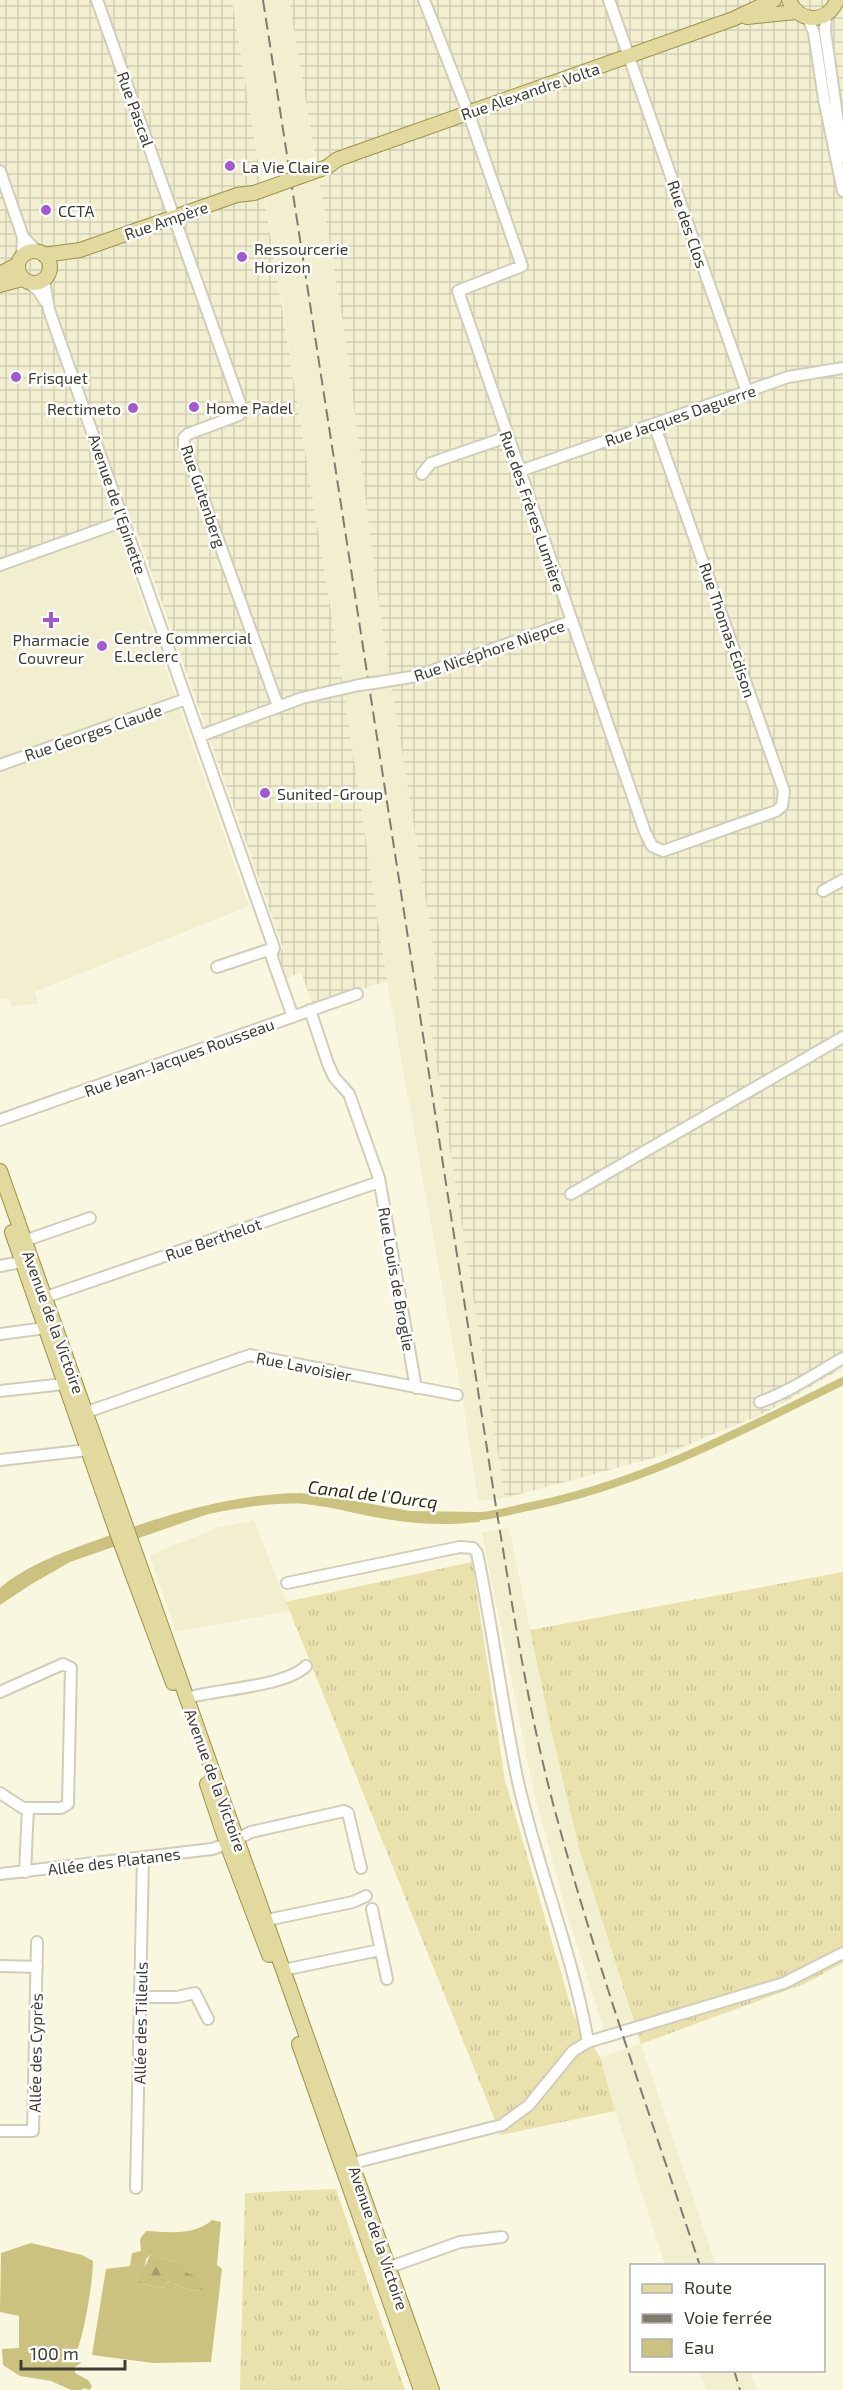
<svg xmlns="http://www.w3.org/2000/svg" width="843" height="2390" viewBox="0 0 843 2390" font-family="'Exo 2',sans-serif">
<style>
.built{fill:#f2efd1}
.industrial{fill:url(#industrial-grid)}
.grass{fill:url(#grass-tufts)}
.forest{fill:url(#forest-firs)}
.water{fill:#cbc280;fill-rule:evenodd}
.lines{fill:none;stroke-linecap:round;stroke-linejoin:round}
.canal{stroke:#cbc280;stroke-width:8}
.minor-casing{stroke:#d0cdb8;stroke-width:14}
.major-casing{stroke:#9b924d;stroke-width:16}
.minor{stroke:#fff;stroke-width:10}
.major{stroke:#e1d99d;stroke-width:14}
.rail{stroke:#7e7c6f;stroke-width:2;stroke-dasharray:12 6;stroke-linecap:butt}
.minor-bridge-casing{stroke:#d0cdb8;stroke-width:14;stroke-linecap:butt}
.major-bridge-casing{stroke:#9b924d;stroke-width:16;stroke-linecap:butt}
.minor-bridge{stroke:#fff;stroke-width:10}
.major-bridge{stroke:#e1d99d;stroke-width:14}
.poi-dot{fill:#a259cd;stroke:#fff;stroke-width:2}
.labels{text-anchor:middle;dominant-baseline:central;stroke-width:5;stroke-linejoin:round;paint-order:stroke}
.street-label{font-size:16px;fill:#3e3d34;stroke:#fff}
.poi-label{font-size:16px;fill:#3e3d34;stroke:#fff;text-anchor:start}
.water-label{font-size:18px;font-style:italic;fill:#2f2b0d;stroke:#fff}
</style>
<defs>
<pattern id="industrial-grid" width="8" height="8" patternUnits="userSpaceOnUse" patternTransform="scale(1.5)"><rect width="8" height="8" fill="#f2efd1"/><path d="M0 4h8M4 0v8" fill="none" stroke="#d1ceb4"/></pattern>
<pattern id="grass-tufts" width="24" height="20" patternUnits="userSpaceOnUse" patternTransform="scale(1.5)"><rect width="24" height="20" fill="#eae2ac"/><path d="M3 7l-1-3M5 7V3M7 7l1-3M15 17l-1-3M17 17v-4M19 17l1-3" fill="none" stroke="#cac395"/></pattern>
<pattern id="forest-firs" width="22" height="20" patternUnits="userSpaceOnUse" patternTransform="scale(1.5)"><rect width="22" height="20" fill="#c9c07e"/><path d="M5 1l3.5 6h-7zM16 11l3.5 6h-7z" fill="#a59d68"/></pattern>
</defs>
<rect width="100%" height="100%" fill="#faf7e1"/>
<!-- built -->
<path class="built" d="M232 0H289L315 157 261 176Z
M318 174 343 322 381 620 436 965 428 1011 505 1498 478 1501 462 1396 387 981 340 666 264 194Z
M117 529 249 906 35 992 38 1003 12 1007 9 998 0 999V568Z
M254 1520 290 1611 176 1632 149 1555 217 1528Z
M509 1527 553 1739 579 1848 634 2024 605 2033 567 1914 534 1793 487 1559 482 1532Z
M641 2044 716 2265H665L615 2111 600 2057Z
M699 2371H750L757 2390H706Z"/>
<!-- industrial -->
<path class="industrial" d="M0 0H232L340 666 387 981 313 1005 301 973 286 978 276 952 283 948 134 523 3 566 0 558Z
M289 0H843V1368L767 1412 661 1456 505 1498 428 1011 436 965 381 620 343 322Z"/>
<!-- grass -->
<path class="grass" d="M472 1562 505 1780 573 2014 600 2057 615 2111 501 2135 286 1602Z
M843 1572V1963L804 1984 641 2044 579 1848 553 1739 530 1630Z
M336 2189 405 2390H240L245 2193Z"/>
<!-- forest -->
<path class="forest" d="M150 2255 179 2263 202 2279V2290L193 2291 167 2281 163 2288 137 2283 139 2271 145 2267Z"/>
<!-- water -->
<path class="water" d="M301 1493 339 1498 410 1511 478 1512 480 1522C450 1525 422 1525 392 1520 363 1516 335 1507 305 1504 273 1502 240 1508 208 1514L70 1562 30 1585 0 1605V1588C27 1565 61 1553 94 1541 161 1516 229 1494 301 1493Z
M212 2220 221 2222 217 2265 222 2269 211 2362 153 2363 92 2355 106 2269 130 2266 132 2253 141 2251 140 2239 146 2231C168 2232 194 2236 212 2220ZM150 2255 179 2263 185 2272 202 2279V2290L193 2291 167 2281 163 2288 137 2283 139 2272 145 2267 146 2259Z
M31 2243 82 2255 93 2261C93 2281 84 2338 75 2355L81 2363 75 2367V2373L88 2380 92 2386 90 2390 83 2388 82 2390H71L51 2381 20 2376 3 2365 2 2349 19 2348V2316L0 2312 1 2253Z"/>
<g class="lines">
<!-- canal -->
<path class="canal" d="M469 1517C489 1517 508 1511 527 1507 640 1485 741 1431 843 1381"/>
<!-- minor casing -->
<g class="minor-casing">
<path id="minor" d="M97 0 242 409 239 415 188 434 184 438V445L278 706
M424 0 468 112 522 266 458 291 645 832 652 846 663 851 776 811 782 806 784 791 654 424
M609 0 747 392
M826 15 825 31 843 157
M808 18 814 33 824 99 843 191
M0 171 23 237 37 251
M22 256 23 237
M44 280 49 310 274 948 271 955 293 1017
M27 282 38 290 45 301
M520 471 788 377 843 368
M422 474 431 463 507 437
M0 565 124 521
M374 683 417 676 572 621
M200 736 302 698 359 685
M0 765 186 699
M823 891 843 880
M217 967 274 948
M310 1010 328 1064 334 1077 349 1094 379 1178 416 1388
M0 1120 357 994
M571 1194 843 1037
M24 1241 90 1218
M0 1266 21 1262
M46 1297 379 1182
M0 1334 45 1328
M0 1391 64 1384
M760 1402C791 1391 815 1374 843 1358
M87 1412 250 1355 457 1395
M0 1460 88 1450
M287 1583 460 1547 473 1548 477 1553C493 1629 502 1707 518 1782 538 1870 573 1954 588 2042
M0 1692 63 1664 71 1668 68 1804 61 1808H23L0 1793
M186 1698C217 1689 285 1687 306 1666
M25 1872 28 1808
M0 1874 212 1849 227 1844 251 1832 344 1811 348 1813 361 1868
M372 1909 387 1979
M267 1920 353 1902 366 1896
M0 1966 37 1967
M283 1970 380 1950
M141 1997H177L195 1993 208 2019
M0 2131H33L37 1942
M350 2171 353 2164 361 2161 502 2125 529 2105 573 2051 588 2042 784 1983 843 1953
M136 2188 143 1858
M390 2267 460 2242 502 2237"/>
</g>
<!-- major casing -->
<g class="major-casing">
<path id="major" d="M789 0C799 24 828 24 837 0
M747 17 796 12
M327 167 338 159 733 19 774 0
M18 267a16 16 0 1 1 32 0a16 16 0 1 1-32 0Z
M44 255 80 250 237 195 254 193
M0 274 18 264
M0 285 22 279
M0 1171 432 2390
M12 1232 116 1530 173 1683
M207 1784 227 1844 269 1955
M299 2044 421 2390"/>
</g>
<!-- minor -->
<use href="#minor" class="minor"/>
<!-- major -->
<use href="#major" class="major"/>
<!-- rail -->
<path class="rail" d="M263 0 496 1507C513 1609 528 1711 555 1811 596 1964 650 2115 700 2266
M734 2370 740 2390"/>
<!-- minor-bridge casing -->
<g class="minor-bridge-casing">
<path id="minor-bridge" d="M359 685 374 683"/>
</g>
<!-- major-bridge casing -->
<g class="major-bridge-casing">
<path id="major-bridge" d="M254 193 327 167"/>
</g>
<!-- minor-bridge -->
<use href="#minor-bridge" class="minor-bridge"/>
<!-- major-bridge -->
<use href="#major-bridge" class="major-bridge"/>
</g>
<!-- markers -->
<g class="poi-dot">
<circle cx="230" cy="166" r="6"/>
<circle cx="46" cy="210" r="6"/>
<circle cx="242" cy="257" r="6"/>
<circle cx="16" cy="377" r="6"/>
<circle cx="194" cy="407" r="6"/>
<circle cx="133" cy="408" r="6"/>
<path d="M48 611h6v6h6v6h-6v6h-6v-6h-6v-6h6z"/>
<circle cx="102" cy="646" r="6"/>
<circle cx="265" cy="793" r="6"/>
</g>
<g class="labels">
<!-- street labels -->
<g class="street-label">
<text transform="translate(530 91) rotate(-19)">Rue Alexandre Volta</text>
<text transform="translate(136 109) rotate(70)">Rue Pascal</text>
<text transform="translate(166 220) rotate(-19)">Rue Ampère</text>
<text transform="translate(688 224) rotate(71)">Rue des Clos</text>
<text transform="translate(680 415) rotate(-19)">Rue Jacques Daguerre</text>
<text transform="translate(204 496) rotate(71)">Rue Gutenberg</text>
<text transform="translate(118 504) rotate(71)">Avenue de l'Epinette</text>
<text transform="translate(533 511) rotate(71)">Rue des Frères Lumière</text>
<text transform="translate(728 630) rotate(71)">Rue Thomas Edison</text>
<text transform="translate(489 650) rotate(-19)">Rue Nicéphore Niepce</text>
<text transform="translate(93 732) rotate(-19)">Rue Georges Claude</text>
<text transform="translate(179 1057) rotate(-20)">Rue Jean-Jacques Rousseau</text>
<text transform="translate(213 1239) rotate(-19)">Rue Berthelot</text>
<text transform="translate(397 1279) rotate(80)">Rue Louis de Broglie</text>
<text transform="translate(54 1322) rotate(70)">Avenue de la Victoire</text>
<text transform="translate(304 1366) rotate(11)">Rue Lavoisier</text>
<text transform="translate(216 1780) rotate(70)">Avenue de la Victoire</text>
<text transform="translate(114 1861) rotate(-7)">Allée des Platanes</text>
<text transform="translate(140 2023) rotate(-89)">Allée des Tilleuls</text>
<text transform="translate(35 2053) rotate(-89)">Allée des Cyprès</text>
<text transform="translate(379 2238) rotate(71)">Avenue de la Victoire</text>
</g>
<!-- poi labels -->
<g class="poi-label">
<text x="242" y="166">La Vie Claire</text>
<text x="58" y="210">CCTA</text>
<text x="254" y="248">Ressourcerie<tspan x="254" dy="18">Horizon</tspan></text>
<text x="28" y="377">Frisquet</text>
<text x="206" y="407">Home Padel</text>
<text x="121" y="408" text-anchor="end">Rectimeto</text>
<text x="114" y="637">Centre Commercial<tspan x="114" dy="18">E.Leclerc</tspan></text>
<text x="51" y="639" text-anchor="middle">Pharmacie<tspan x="51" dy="18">Couvreur</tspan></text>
<text x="277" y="793">Sunited-Group</text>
</g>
<!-- water labels -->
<g class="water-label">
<text transform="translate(373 1494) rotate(7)">Canal de l'Ourcq</text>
</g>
</g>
<!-- legend -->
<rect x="630" y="2264" width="195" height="108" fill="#ffffff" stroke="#b2b1ae" stroke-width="1.5"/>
<rect x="642" y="2284" width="30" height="9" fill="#e1d99d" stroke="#b2b1ae" stroke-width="1.5"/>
<text x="684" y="2294" font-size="18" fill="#3e3d34">Route</text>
<rect x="642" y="2314" width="30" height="9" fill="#7e7c6f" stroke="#b2b1ae" stroke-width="1.5"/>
<text x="684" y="2324" font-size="18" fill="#3e3d34">Voie ferrée</text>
<rect x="642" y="2339" width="30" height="18" fill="#cbc280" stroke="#b2b1ae" stroke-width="1.5"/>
<text x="684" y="2354" font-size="18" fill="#3e3d34">Eau</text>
<!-- scale -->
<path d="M21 2360v9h104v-9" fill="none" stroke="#3e3d34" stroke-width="3"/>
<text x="30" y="2360" font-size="18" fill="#3e3d34" stroke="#ffffff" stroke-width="4.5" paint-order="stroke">100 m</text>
</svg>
